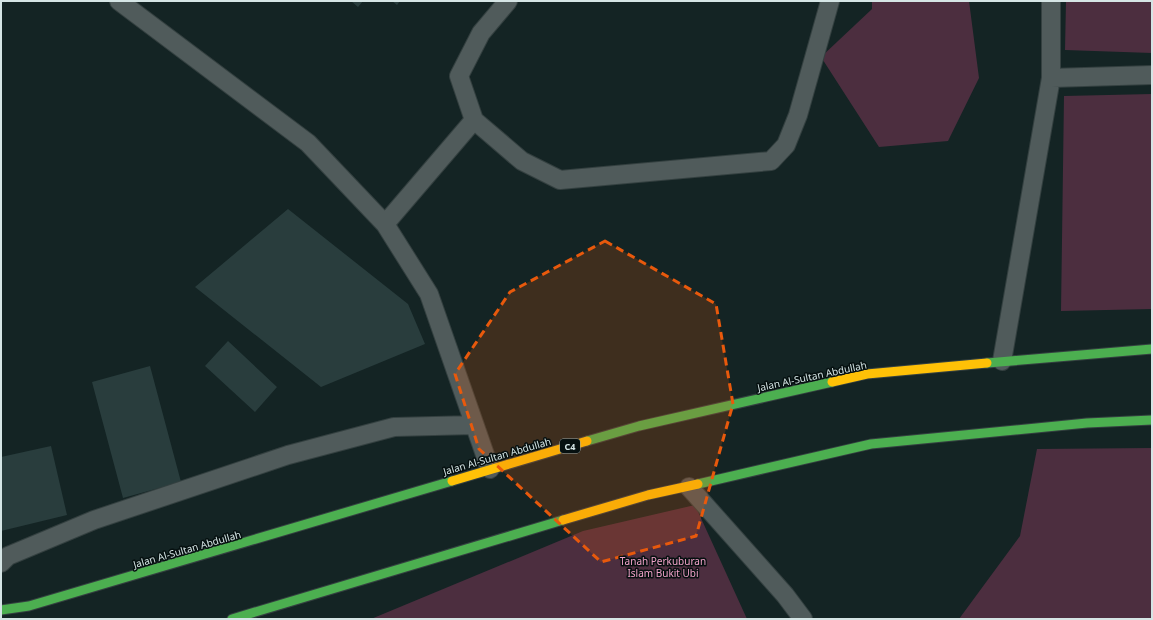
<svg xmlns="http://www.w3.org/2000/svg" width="1153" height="620" viewBox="0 0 1153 620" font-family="'Noto Sans',sans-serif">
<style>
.green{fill:#4c2e3f}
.building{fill:#293d3d}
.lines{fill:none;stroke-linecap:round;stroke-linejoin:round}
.lane-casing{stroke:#344040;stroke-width:20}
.fast-casing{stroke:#344040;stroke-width:11}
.slow-casing{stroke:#344040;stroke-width:11}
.lane{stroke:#505b5b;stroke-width:18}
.fast{stroke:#4caf50;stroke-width:9}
.slow{stroke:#ffc107;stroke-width:9}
.marked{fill:#e8590c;fill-opacity:0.2;stroke:#e8590c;stroke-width:3;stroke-dasharray:8 5;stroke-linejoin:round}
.labels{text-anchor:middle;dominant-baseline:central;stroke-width:3;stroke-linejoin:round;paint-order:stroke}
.shield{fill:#061010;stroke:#97a5a5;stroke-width:1}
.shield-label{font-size:9px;font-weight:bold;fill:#d5e5e5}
.street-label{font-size:10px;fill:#d5e5e5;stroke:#061010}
.park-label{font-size:10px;fill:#f1a2c9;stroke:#061010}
</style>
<rect width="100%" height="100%" fill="#142424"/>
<!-- green -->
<path class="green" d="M872 1H969L979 78 948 141 879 147 821 57 872 9Z
M1066 1H1152V53L1065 50Z
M1152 94V309L1061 311 1064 96Z
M1152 448V619H959L1020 536 1037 449Z
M695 505 747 619H371L583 531Z"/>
<!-- building -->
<path class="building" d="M351 1H363L358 7Z
M392 1H400L397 5Z
M288 209 408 304 425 344 321 387 195 287Z
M228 341 277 387 255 412 205 366Z
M150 366 181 482 123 498 92 382Z
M51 446 67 515 1 531V457Z"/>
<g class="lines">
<!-- lane casing -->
<g class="lane-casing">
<path id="lane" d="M119 1 308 143 385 224 429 294 490 469
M508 1 481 33 459 76 474 120 522 161 560 180 771 161 786 145 798 115 830 1
M1051 78 1152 75
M385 224 474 120
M1002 361 1051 78V1
M689 487 785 595 803 619
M1 563 8 556 94 520 288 455 394 427 474 425"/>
</g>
<!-- fast casing -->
<g class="fast-casing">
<path id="fast" d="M987 363 1152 349
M587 441 639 426 832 382
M698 484 871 444 1087 423 1152 420
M1 610 29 606 452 481
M232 619 563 520"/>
</g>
<!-- slow casing -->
<g class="slow-casing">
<path id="slow" d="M832 382 867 374 987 363
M452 481 587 441
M563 520 648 495 698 484"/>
</g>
<!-- lane -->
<use href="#lane" class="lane"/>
<!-- fast -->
<use href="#fast" class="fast"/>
<!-- slow -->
<use href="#slow" class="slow"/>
</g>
<!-- marked area -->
<path class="marked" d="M605 241 716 304 733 404 696 536 601 562 479 449 455 374 510 292Z"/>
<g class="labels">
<!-- shield labels -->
<rect class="shield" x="560" y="439" width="20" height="14" rx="3"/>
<g class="shield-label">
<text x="570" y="446">C4</text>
</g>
<!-- street labels -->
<g class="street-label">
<text transform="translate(812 376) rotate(-12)">Jalan Al-Sultan Abdullah</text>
<text transform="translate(497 456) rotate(-16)">Jalan Al-Sultan Abdullah</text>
<text transform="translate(187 549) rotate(-16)">Jalan Al-Sultan Abdullah</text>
</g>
<!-- park labels -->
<g class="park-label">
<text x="663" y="561">Tanah Perkuburan<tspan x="663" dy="12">Islam Bukit Ubi</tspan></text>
</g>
</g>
<!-- border -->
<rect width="1153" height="620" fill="none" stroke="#d5e5e5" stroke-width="4"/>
</svg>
